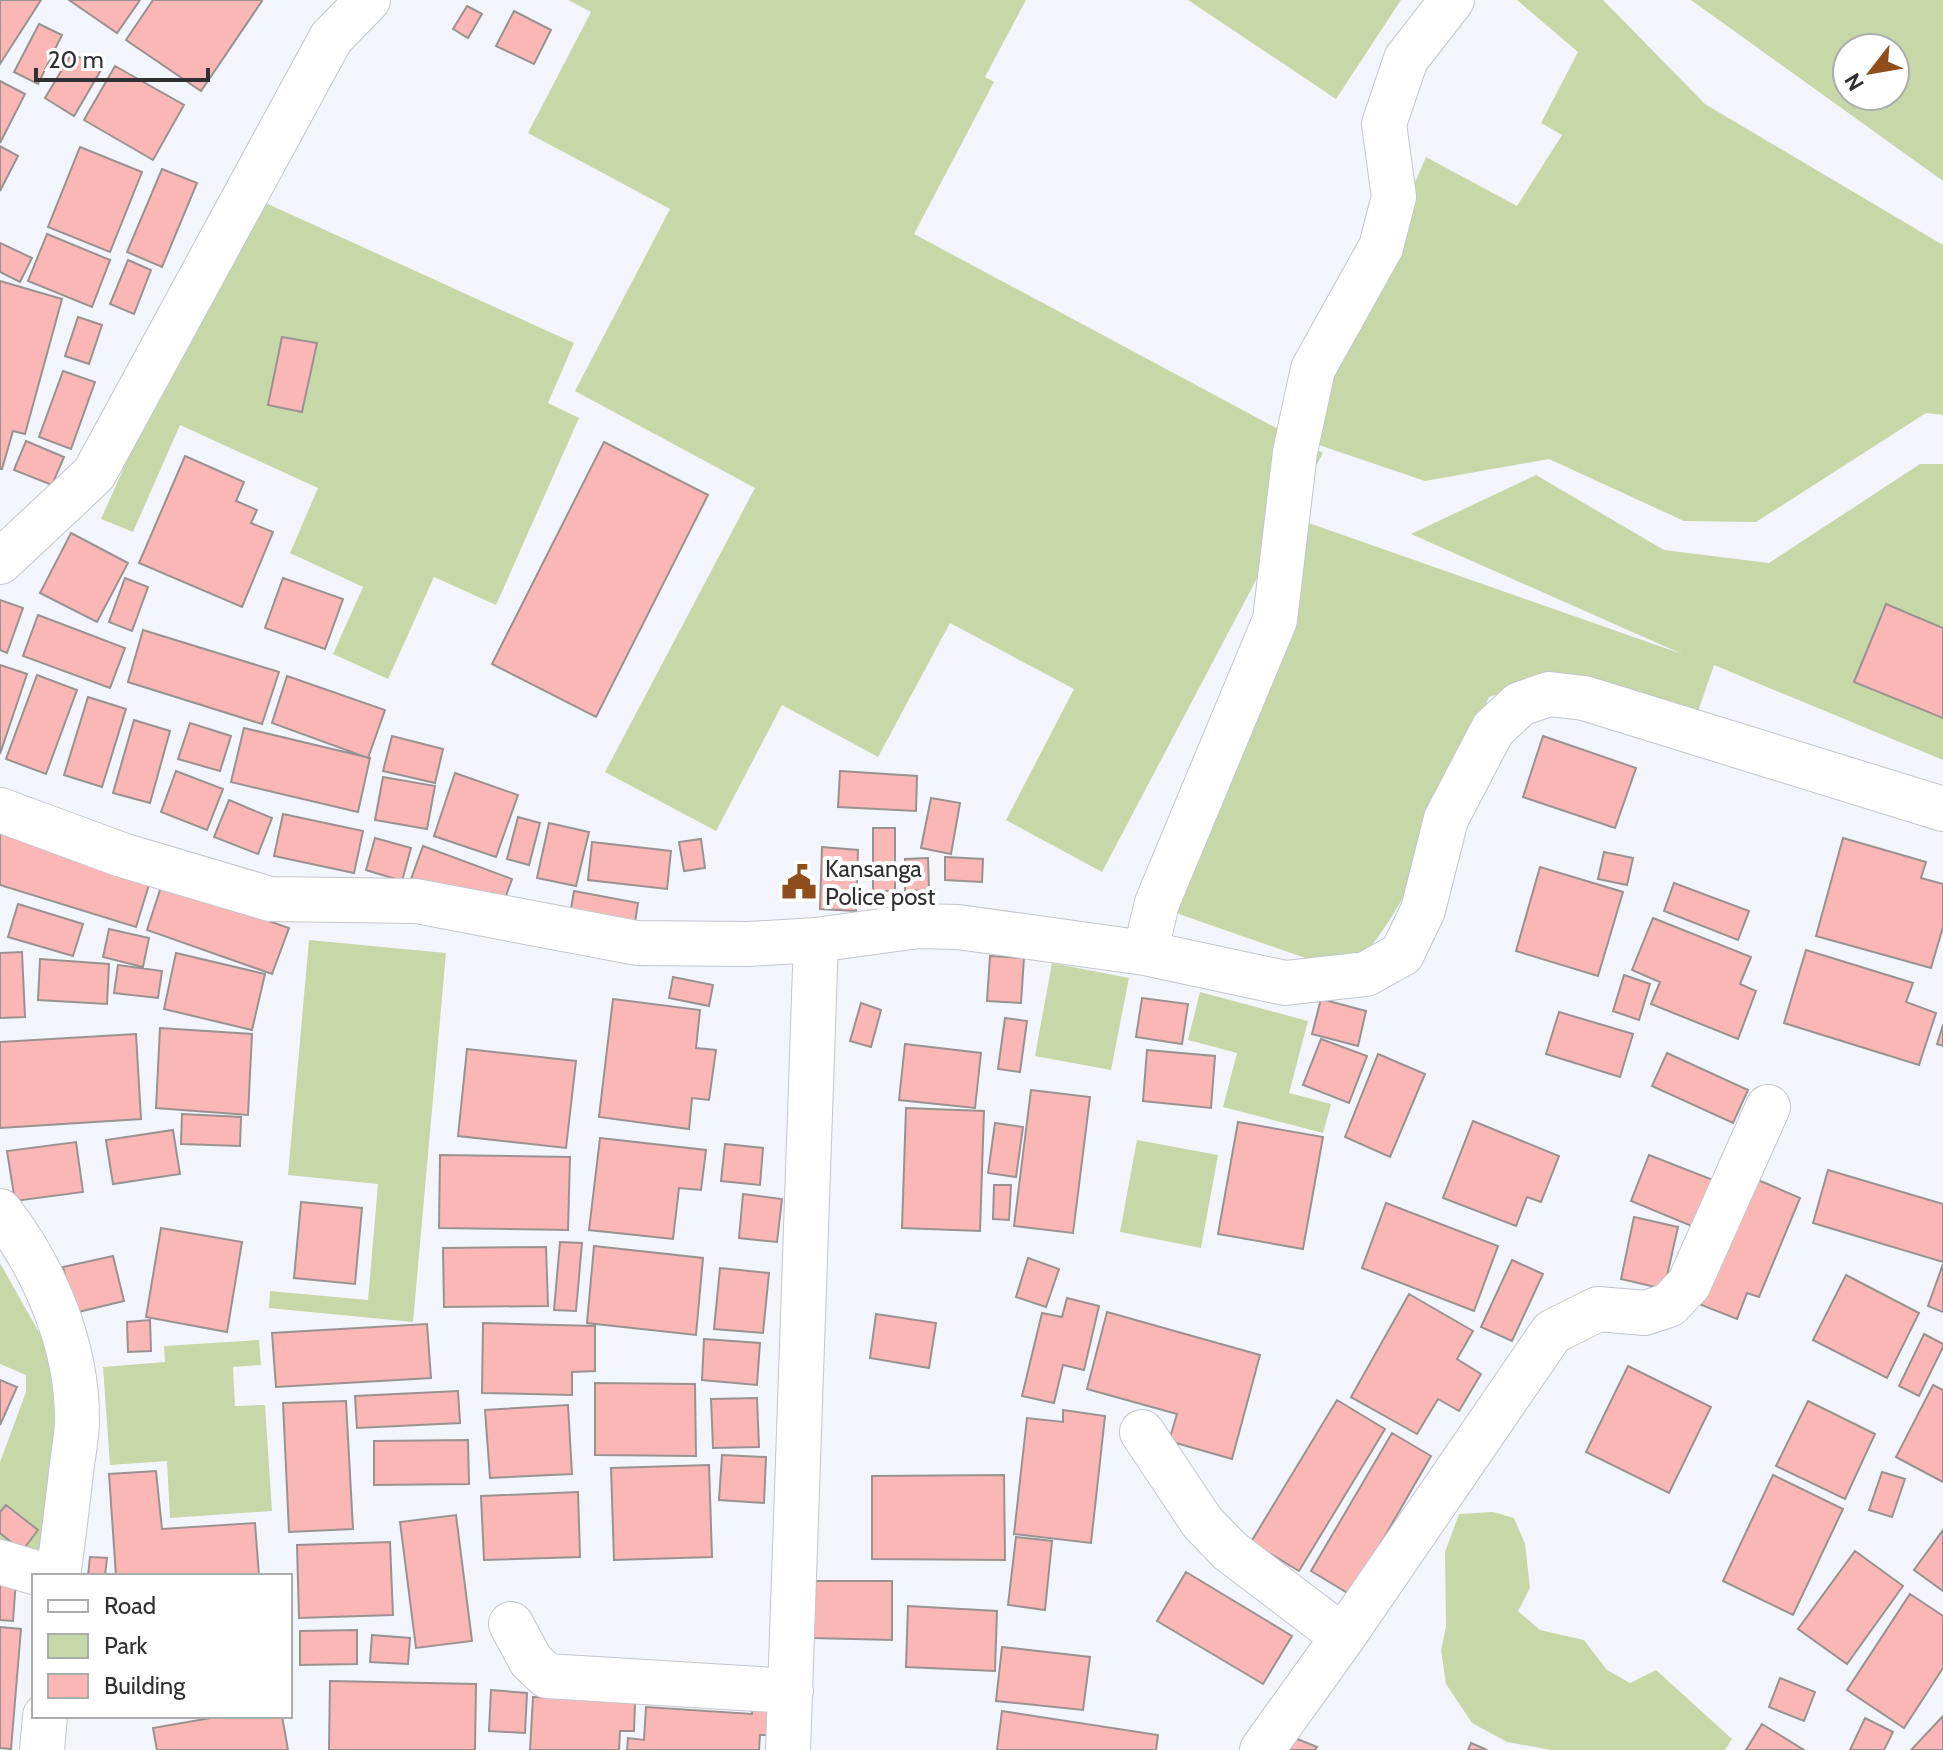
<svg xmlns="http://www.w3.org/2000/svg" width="1943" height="1750" viewBox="0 0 1943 1750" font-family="Cabin,sans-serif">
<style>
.green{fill:#c6d8a7;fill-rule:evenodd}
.building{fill:#fbb7b5;stroke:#9a9291;stroke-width:2}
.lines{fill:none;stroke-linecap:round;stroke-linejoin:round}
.minor-casing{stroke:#c2c5cc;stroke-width:46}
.minor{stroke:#fff;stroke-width:44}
.labels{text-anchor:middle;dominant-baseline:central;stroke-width:8;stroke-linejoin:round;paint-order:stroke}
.poi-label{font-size:24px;fill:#2f3033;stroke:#fff;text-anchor:start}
</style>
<rect width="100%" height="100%" fill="#f3f5fd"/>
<!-- green -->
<path class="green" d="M568 0H1026L985 77 994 82 914 234 1323 453 1102 872 1006 820 1074 689 950 623 878 757 782 705 716 831 605 772 755 488 575 391 670 209 528 133 591 12Z
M1188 0H1401L1336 99Z
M1517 0H1603L1705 104 1943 245V415L1926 413 1756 522 1684 521 1549 459 1425 481 1304 440 1426 157 1517 206 1562 135 1541 123 1578 52Z
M1691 0H1943V181ZM1847 48H1895V96H1847Z
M246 194 574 343 548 403 579 418 496 605 434 577 388 679 333 654 363 587 290 553 318 488 180 425 133 532 101 519Z
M1920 464H1943V760L1714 665 1693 726 1548 678 1489 697C1452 787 1423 886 1360 960L1314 961 1173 912 1306 522 1682 654 1411 534 1536 475 1664 550 1769 563Z
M309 940 446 953 413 1322 269 1308 270 1291 368 1300 378 1184 288 1175Z
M1052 963 1129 978 1111 1070 1035 1056Z
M1200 992 1308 1021 1289 1093 1331 1104 1323 1133 1223 1107 1237 1053 1188 1040Z
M1137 1140 1218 1155 1201 1248 1120 1232Z
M0 1263 54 1359 55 1426 44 1551 0 1556V1462L26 1392V1375L0 1364Z
M259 1340 261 1365 233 1367 235 1406 265 1405 272 1511 170 1518 167 1461 110 1465 103 1367 165 1362 164 1346Z
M1493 1512 1514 1518 1525 1544 1530 1588 1518 1611 1540 1630 1584 1640 1607 1670 1630 1683 1656 1670 1732 1739 1725 1750H1551L1507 1742 1472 1723 1446 1684 1441 1650 1446 1627 1445 1552 1459 1514Z"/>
<!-- building -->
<path class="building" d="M0 0H41L0 64Z
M69 0H140L117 33Z
M153 0H261L262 1 201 91 126 40Z
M467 6 482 14 468 38 453 29Z
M514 11 551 30 534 64 496 46Z
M39 24 62 35 38 84 14 72Z
M72 53 101 70 74 116 45 98Z
M115 66 184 105 153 160 84 120Z
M0 81 25 94 0 143Z
M0 146 18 156 0 191Z
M80 147 142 172 110 252 48 227Z
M162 169 197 183 162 267 127 252Z
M47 234 110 260 92 307 28 281Z
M0 243 32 258 20 282 0 272Z
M128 260 151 270 134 314 110 304Z
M0 281 62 299 25 434 13 431 2 469H0Z
M78 317 102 325 89 364 65 356Z
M282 337 317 343 302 412 268 405Z
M63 371 95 382 71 449 39 437Z
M26 441 64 457 52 485 14 470Z
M604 442 708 495 596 717 492 664Z
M185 456 244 482 236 501 257 510 251 523 273 532 242 607 139 563Z
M71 533 128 563 97 622 40 593Z
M125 578 148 587 132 631 109 622Z
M283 578 343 599 325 649 265 628Z
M0 600 23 608 7 653 0 650Z
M1886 604 1943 628V718L1854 682Z
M38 615 125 648 110 688 23 656Z
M143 630 279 672 262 724 128 682Z
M0 665 27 674 0 754Z
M37 675 77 690 46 774 6 759Z
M287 676 385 710 368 758 272 723Z
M88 697 126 709 102 787 64 775Z
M134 720 170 731 150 803 113 793Z
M190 723 231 736 220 771 178 759Z
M244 728 370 758 358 812 231 782Z
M392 736 443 749 435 783 383 771Z
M1543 736 1636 768 1615 828 1523 797Z
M176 771 223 789 207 830 161 812Z
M840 771 917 776 916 811 838 807Z
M455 773 518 795 496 857 434 836Z
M383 777 435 786 427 829 375 820Z
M931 798 960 803 951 854 921 848Z
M229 800 272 818 258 854 214 837Z
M283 814 363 831 354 873 274 856Z
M518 817 540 823 529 865 507 859Z
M549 823 589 832 576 886 537 878Z
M0 827 152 875 136 927 0 885Z
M873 828H895V891H873Z
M375 838 411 848 402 881 366 870Z
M1843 838 1926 862 1921 878 1943 884V927L1931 968 1816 936Z
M701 839 705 868 684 871 679 842Z
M592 842 671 851 667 889 588 880Z
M423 846 512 879 499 915 410 882Z
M822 847 858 850 856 911 820 909Z
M1604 852 1633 858 1627 885 1598 879Z
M945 857 983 859 982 882 945 880Z
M928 858 929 890 905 891V859Z
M1540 867 1623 892 1598 976 1516 951Z
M1674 883 1749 911 1738 940 1664 911Z
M162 884 289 928 272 974 147 930Z
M574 891 638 903 634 929 570 915Z
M18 904 83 924 73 956 8 937Z
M1653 918 1751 957 1740 984 1756 991 1738 1039 1651 1004 1660 982 1632 970Z
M109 929 149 938 143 967 103 957Z
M1806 950 1913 983 1906 1002 1936 1013 1919 1065 1784 1023Z
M22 952 25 1017 0 1018V953Z
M176 953 265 974 252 1030 164 1009Z
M990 956 1024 958 1021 1003 987 1001Z
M40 959 109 964 107 1004 38 1000Z
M118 965 162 971 158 998 114 993Z
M1624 975 1650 984 1639 1020 1613 1011Z
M673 977 713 985 709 1006 669 998Z
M1142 998 1188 1004 1182 1044 1136 1037Z
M613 999 700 1010 696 1048 716 1050 709 1100 692 1098 689 1129 599 1117Z
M1321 999 1366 1011 1358 1046 1312 1034Z
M861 1003 881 1010 871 1047 850 1041Z
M1559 1012 1633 1034 1620 1077 1546 1054Z
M1005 1018 1027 1021 1020 1072 998 1069Z
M1943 1025V1046L1937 1044Z
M160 1028 252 1034 248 1115 156 1108Z
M136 1034 141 1119 0 1128V1042Z
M1321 1039 1367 1056 1349 1103 1303 1085Z
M905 1044 981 1053 975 1108 899 1100Z
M467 1049 576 1061 566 1148 458 1136Z
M1147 1050 1215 1056 1211 1108 1143 1101Z
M1667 1053 1748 1090 1733 1123 1652 1086Z
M1378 1054 1425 1074 1390 1157 1345 1137Z
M1031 1090 1090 1097 1073 1233 1014 1226Z
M906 1108 984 1111 980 1231 902 1228Z
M182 1114 241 1117 240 1146 181 1144Z
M1473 1121 1559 1156 1541 1202 1527 1197 1516 1226 1443 1198Z
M1238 1122 1323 1137 1303 1249 1218 1234Z
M995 1123 1023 1127 1016 1177 988 1173Z
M173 1130 180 1174 113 1184 106 1140Z
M600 1138 706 1150 701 1190 679 1188 673 1239 589 1230Z
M76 1142 83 1192 15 1201 7 1151Z
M725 1144 763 1148 760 1185 721 1181Z
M440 1155 570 1157 568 1230 439 1228Z
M1649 1155 1713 1180 1694 1227 1631 1201Z
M1828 1170 1943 1204V1262L1813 1223Z
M1751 1177 1800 1198 1759 1297 1747 1293 1737 1319 1699 1304Z
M994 1185H1011L1009 1220 993 1219Z
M743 1194 782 1199 777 1242 739 1238Z
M301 1202 362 1208 355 1284 294 1278Z
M1386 1203 1498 1246 1474 1311 1362 1268Z
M1634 1217 1678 1227 1664 1289 1621 1279Z
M161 1228 242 1242 227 1332 146 1317Z
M560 1242 582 1243 576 1311 554 1310Z
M594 1246 703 1258 696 1335 587 1323Z
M546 1247 548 1306 444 1307 443 1248Z
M113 1256 124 1301 74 1313 63 1267Z
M1028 1258 1059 1269 1046 1307 1016 1297Z
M1512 1260 1543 1274 1512 1341 1481 1327Z
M1943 1264V1312L1928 1306Z
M720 1268 769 1273 763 1333 714 1329Z
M1846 1275 1919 1313 1887 1378 1813 1340Z
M1409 1294 1473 1331 1457 1359 1481 1374 1459 1411 1438 1399 1417 1434 1351 1397Z
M1067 1298 1099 1306 1084 1370 1063 1365 1054 1403 1022 1396 1042 1313 1062 1317Z
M1107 1312 1260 1355 1232 1459 1169 1441 1177 1414 1087 1389Z
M876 1314 936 1323 929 1368 870 1358Z
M150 1320 151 1351 128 1352 127 1322Z
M483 1323 595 1326V1371L572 1372V1395L482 1393Z
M427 1324 431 1378 276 1387 272 1333Z
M1924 1334 1943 1344V1347L1919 1396 1899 1386Z
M704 1339 760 1343 757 1385 702 1380Z
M1628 1366 1711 1407 1669 1493 1586 1452Z
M0 1380 17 1387 0 1425Z
M595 1383 695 1384 696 1456 595 1455Z
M1933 1385 1943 1390V1482L1896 1457Z
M458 1391 460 1423 357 1428 355 1396Z
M757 1398 759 1447 713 1448 711 1399Z
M1337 1400 1385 1429 1299 1571 1251 1542Z
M346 1401 353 1529 289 1532 283 1403Z
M1808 1401 1875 1434 1845 1499 1776 1466Z
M568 1405 572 1474 490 1478 485 1410Z
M1063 1410 1105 1416 1091 1543 1014 1534 1027 1418 1063 1422Z
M1392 1433 1431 1456 1351 1595 1311 1571Z
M468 1440 469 1484 374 1485V1441Z
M722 1455 766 1457 764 1503 719 1500Z
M709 1465 712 1557 614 1560 611 1468Z
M156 1471 162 1529 255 1523 259 1576H116L109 1474Z
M1882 1472 1905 1479 1892 1517 1869 1510Z
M1004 1475 1005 1560 872 1559V1476Z
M1773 1475 1843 1509 1793 1615 1723 1581Z
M578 1492 580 1557 484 1560 481 1496Z
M6 1505 38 1530 22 1551 0 1533V1512Z
M456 1515 472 1641 416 1648 400 1522Z
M1943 1530V1591L1914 1570Z
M1016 1537 1052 1541 1045 1610 1008 1605Z
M390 1542 393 1615 299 1618 297 1545Z
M1855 1551 1903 1586 1847 1664 1798 1629Z
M90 1557 107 1558 105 1576H88Z
M1186 1572 1292 1636 1263 1684 1157 1621Z
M0 1578 16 1579 13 1621 0 1620Z
M812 1581H892V1640L813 1638Z
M1910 1594 1943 1616V1668L1904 1728 1847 1690Z
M908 1606 997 1611 995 1671 906 1667Z
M0 1627 21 1629 11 1749 0 1748Z
M357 1630V1664L300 1665V1631Z
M372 1635 410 1638 408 1664 370 1662Z
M1002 1647 1090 1657 1083 1710 996 1701Z
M1780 1678 1815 1692 1804 1721 1769 1707Z
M330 1681 476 1684 475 1750H329Z
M491 1690 527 1693 525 1733 489 1731Z
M533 1697 635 1702 634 1731H620L619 1750H530Z
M753 1697 778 1698 776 1735H760L759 1750H627L628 1738 644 1740 646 1707 752 1714Z
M1002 1711 1158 1735 1156 1750H997Z
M222 1716H282L288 1750H157L153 1728Z
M1943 1716V1750H1911Z
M1865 1718 1893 1732 1884 1750H1850Z
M1762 1724 1804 1750H1746Z
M1290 1736 1317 1747 1315 1750H1285Z
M1471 1743 1487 1750H1468Z"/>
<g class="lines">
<!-- minor casing -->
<g class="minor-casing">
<path id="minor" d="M0 562 94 474 331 38 368 0
M0 810 122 855 270 899 416 901 637 943 748 944 816 940 918 926 958 927 1145 953 1285 983 1366 974 1402 954 1423 910 1446 819 1493 729 1520 704 1549 694 1584 698 1943 809
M1145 953 1157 903 1275 620 1295 452 1313 369 1381 247 1394 197 1384 124 1406 59 1452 0
M0 1211C45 1269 77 1345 77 1419 77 1437 73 1455 71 1473 67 1507 63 1542 58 1576
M1142 1432 1202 1522 1230 1551 1343 1637
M0 1562 47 1576
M511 1624 531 1661 547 1676 791 1691
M42 1750 45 1716
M788 1750 816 940
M1262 1750 1343 1637 1552 1332 1598 1309 1645 1313 1669 1305 1689 1284 1768 1107"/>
</g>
<!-- minor -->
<use href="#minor" class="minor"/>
</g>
<!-- icons -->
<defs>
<g id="civic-bare" transform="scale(2.76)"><path d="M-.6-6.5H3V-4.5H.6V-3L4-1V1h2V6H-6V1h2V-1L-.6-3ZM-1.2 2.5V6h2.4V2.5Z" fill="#904e1d" stroke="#fff" stroke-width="2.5" paint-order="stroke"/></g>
</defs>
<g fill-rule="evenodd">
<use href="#civic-bare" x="799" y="882"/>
</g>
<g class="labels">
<!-- poi labels -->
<g class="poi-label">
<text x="825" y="868">Kansanga<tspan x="825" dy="28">Police post</tspan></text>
</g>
</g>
<!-- legend -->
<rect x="32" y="1574" width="260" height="144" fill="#ffffff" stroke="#acacad" stroke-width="2"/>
<rect x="48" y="1600" width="40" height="12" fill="#ffffff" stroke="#acacad" stroke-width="2"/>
<text x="104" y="1614" font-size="24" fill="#2f3033">Road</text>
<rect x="48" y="1634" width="40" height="24" fill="#c6d8a7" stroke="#acacad" stroke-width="2"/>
<text x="104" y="1654" font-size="24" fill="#2f3033">Park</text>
<rect x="48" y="1674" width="40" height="24" fill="#fbb7b5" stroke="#acacad" stroke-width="2"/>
<text x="104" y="1694" font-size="24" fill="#2f3033">Building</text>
<!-- north arrow -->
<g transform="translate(1871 72) rotate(239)"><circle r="38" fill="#ffffff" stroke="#acacad" stroke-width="2"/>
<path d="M0-6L14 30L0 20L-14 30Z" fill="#904e1d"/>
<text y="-12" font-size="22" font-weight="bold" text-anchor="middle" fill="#2f3033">N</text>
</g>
<!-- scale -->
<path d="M36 68v12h172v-12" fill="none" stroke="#2f3033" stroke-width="4"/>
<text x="48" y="68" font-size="24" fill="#2f3033" stroke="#ffffff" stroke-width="6" paint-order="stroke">20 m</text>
</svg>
